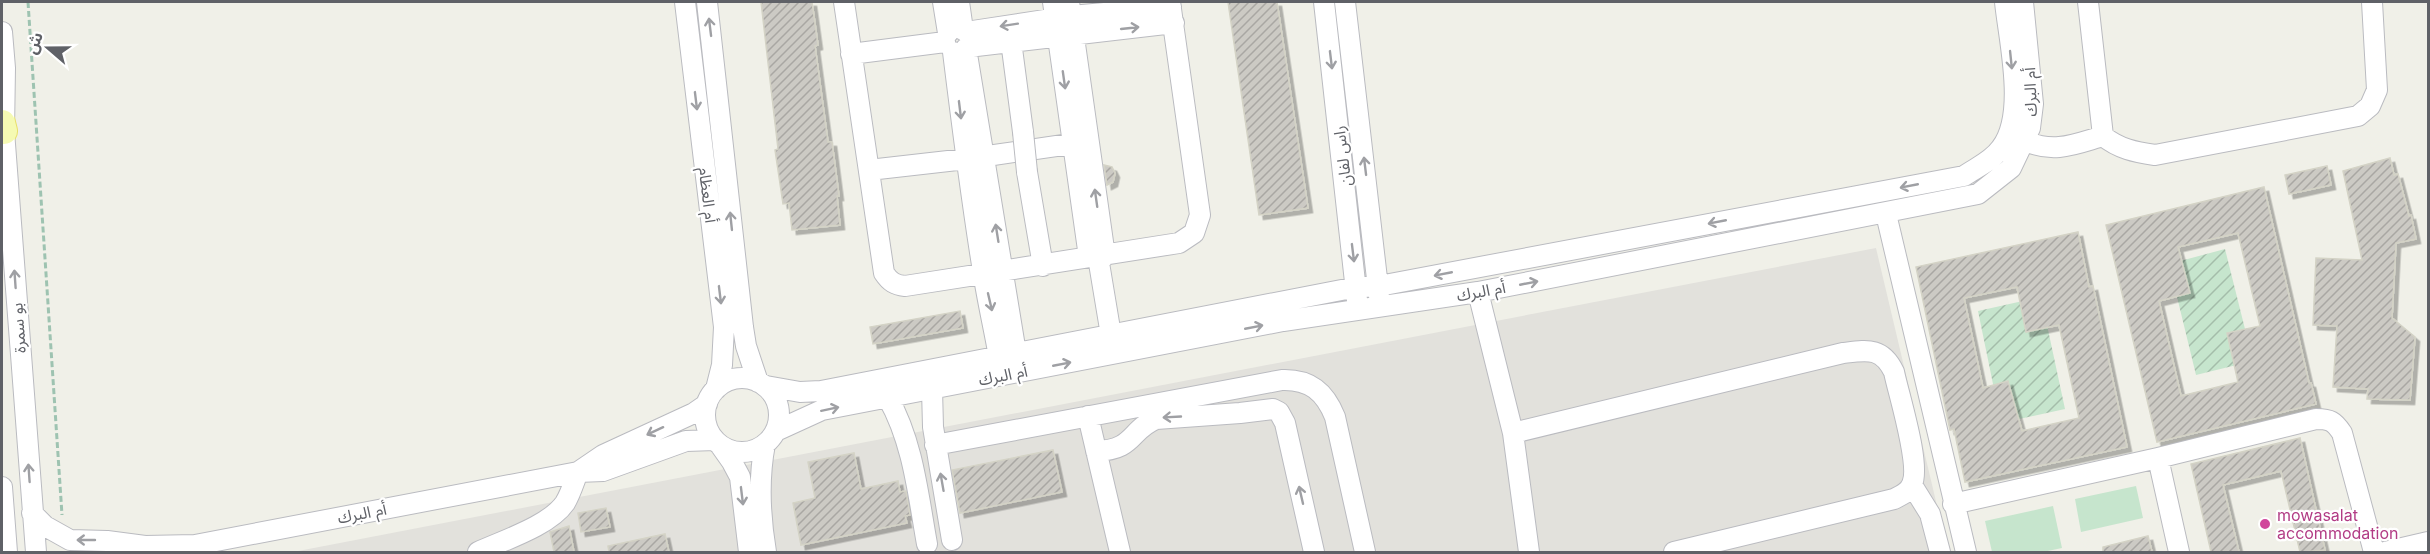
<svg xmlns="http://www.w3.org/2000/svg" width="2430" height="554" viewBox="0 0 2430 554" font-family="Inter,'Noto Sans Arabic',sans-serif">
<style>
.industrial{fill:#e2e1dc}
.park{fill:#c6e5cd}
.garden{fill:url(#garden-furrows)}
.building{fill:url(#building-hatch);stroke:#d4d3c6;stroke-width:1.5;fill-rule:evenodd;filter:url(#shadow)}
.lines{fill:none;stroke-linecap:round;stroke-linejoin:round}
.minor-casing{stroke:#babbc0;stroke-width:22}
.major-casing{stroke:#e8e068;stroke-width:28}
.path{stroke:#9ec3b1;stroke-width:3;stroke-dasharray:6 3;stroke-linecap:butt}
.minor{stroke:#fff;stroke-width:20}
.major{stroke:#f5fab3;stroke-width:26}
.minor-bridge-casing{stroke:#babbc0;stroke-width:22;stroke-linecap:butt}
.minor-bridge{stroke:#fff;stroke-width:20}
.oneway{stroke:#9fa0a4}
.hotel-dot{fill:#d1479c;stroke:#fff;stroke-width:2}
.labels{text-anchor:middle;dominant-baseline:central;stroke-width:4.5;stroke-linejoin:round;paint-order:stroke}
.street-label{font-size:16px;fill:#5f6167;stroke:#fff}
.hotel-label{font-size:16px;fill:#b23c85;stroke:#fff;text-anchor:start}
</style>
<defs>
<pattern id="garden-furrows" width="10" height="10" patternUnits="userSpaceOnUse" patternTransform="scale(1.5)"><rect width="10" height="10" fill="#c6e5cd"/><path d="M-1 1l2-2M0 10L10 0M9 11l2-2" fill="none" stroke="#a4bdaa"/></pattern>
<pattern id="building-hatch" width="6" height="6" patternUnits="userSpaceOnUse" patternTransform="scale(1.5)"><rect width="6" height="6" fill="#cccac4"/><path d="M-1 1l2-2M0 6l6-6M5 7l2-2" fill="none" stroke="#a9a7a3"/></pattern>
<filter id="shadow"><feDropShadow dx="4.5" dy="4.5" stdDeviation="0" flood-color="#0004"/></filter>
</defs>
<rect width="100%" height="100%" fill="#f0f0e8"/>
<!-- industrial -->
<path class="industrial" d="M1876 248 1948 552H293Z"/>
<!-- park -->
<path class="park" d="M2136 486 2143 518 2081 532 2075 499Z
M2053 506 2062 548 2043 552H1992L1985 521Z"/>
<!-- garden -->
<path class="garden" d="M2225 249 2253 361 2196 375 2169 264Z
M2041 297 2065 409 2001 423 1978 311Z"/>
<!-- building -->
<path class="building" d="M761 2H812L818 45 815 46 828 142H832L839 196H837L840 225 792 230 789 203 783 204 775 150 778 149Z
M1228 2H1277L1308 208 1259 215Z
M2390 158 2394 175 2398 174 2409 216 2411 215 2416 239 2396 243 2392 318 2415 337 2410 400 2367 399 2368 389 2333 387 2337 326 2313 325 2316 258 2362 260 2343 171Z
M1104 165 1112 167 1115 173 1113 182 1107 185Z
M2327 166 2331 185 2289 194 2285 175Z
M2264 187 2309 383H2311L2316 404 2157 442 2106 225ZM2238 233 2260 326 2227 333 2238 382 2181 396 2159 301 2190 293 2178 247Z
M2078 232 2089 287 2093 286 2127 447 1965 482 1954 429 1950 430 1916 267ZM2017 287 2026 332 2059 325 2079 418 2022 431 2008 381 1983 388 1964 298Z
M960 311 963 328 873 344 870 327Z
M2300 438 2325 550 2300 552 2281 471 2223 485 2239 552H2211L2191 464Z
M1053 450 1062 492 960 513 952 470Z
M854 453 861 489 898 481 900 492 906 491 910 515 905 516 907 523 801 545 793 503 815 498 808 462Z
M606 508 610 527 581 532 578 513Z
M569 526 574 552H554L550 532Z
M665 534 669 552H609L608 546Z
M2148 536 2152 552H2103V547Z"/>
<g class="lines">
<!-- minor casing -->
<g class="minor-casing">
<path id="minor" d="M685 2 724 327 722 365 716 389
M707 2 743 327 746 346 758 382
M844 2 884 273C890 282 895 285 905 286L1179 243 1194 233 1200 215 1170 2
M943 2 948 33
M959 2 963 30
M1053 2 1089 257
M1069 2 1105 256
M1324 2 1357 300
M1345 2 1379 296
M2088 2 2103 136
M2 32 5 68 4 131 36 552
M966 32 1071 16 1171 7
M1011 41 1023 132
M968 47 1174 23
M966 48 1016 353
M953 52C962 125 971 198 983 271 987 299 994 328 999 357
M851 54 945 42
M2026 141C2054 154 2075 144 2103 136 2119 149 2135 152 2155 155L2358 116 2370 106 2377 90 2372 2
M869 170 966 159 1084 142
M1027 172 1043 266
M1886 214 1966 552
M1098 257 1111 335
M1478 292 1513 433 1529 552
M705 415a37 37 0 1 1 74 0a37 37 0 1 1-74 0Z
M766 386 800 392 821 391 1357 287 1379 286 1964 176C1977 167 1992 161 2001 148 2027 114 2009 42 2005 2
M932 389 933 427 952 540
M888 398C913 442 918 494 927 544
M1088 416 1120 552
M776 431 822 410 1283 321 1478 292 1978 194 2011 168 2030 128 2033 104 2023 2
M1513 433 1843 353C1868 350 1882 347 1894 372 1899 396 1921 465 1912 484 1909 492 1902 495 1894 499L1674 552
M765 444C758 480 760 516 766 552
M720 445 732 462 740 477 749 552
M935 445 1282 380C1310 379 1325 392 1335 417L1365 552
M1096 451C1135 450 1129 430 1156 419L1240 413 1273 409 1279 412 1285 423 1314 552
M2158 458 2179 552
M578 472 603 455 694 413 707 404
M1912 485 1930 514 1940 552
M2 487 7 552
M1953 504 2158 458 2316 419C2330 419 2334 421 2342 433L2374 552
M32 513 45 526 70 540 107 541 145 546 195 545 578 472 603 471 686 441 715 440
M478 552C504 540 549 526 565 503 571 493 574 482 578 472
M2385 552 2428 542"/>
</g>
<!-- major casing -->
<g class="major-casing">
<path id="major" d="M2 123 4 131"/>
</g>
<!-- path -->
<path class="path" d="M28 2 62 515"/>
<!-- minor -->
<use href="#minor" class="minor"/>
<!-- major -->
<use href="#major" class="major"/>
<!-- minor-bridge casing -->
<g class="minor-bridge-casing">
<path id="minor-bridge" d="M1023 132 1027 172"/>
</g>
<!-- minor-bridge -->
<use href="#minor-bridge" class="minor-bridge"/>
</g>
<!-- one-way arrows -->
<defs><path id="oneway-shaft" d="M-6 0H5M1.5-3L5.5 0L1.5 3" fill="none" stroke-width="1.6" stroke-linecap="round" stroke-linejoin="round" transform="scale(1.5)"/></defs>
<g class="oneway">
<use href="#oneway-shaft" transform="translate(1009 25) rotate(171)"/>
<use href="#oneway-shaft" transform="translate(710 27) rotate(-97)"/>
<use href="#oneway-shaft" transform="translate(1130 28) rotate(-6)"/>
<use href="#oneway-shaft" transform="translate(1331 60) rotate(83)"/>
<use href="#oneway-shaft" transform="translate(2011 60) rotate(84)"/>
<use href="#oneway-shaft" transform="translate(1064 80) rotate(82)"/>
<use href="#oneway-shaft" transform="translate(696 101) rotate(83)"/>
<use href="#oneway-shaft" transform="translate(960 110) rotate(83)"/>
<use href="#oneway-shaft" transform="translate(1365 166) rotate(-97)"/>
<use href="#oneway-shaft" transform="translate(1909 186) rotate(169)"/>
<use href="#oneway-shaft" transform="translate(1096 198) rotate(-98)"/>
<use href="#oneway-shaft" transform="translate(731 221) rotate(-96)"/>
<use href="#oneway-shaft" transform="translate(1717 222) rotate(169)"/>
<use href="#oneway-shaft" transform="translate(997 233) rotate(-99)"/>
<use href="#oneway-shaft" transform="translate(1353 253) rotate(83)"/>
<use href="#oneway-shaft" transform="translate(1443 274) rotate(169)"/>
<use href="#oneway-shaft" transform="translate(15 279) rotate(-94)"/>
<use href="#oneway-shaft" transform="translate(1529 283) rotate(-11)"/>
<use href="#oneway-shaft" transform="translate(720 295) rotate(83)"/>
<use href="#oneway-shaft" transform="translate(990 302) rotate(77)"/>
<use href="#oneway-shaft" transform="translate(1254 327) rotate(-11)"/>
<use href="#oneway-shaft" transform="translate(1062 364) rotate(-11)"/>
<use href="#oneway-shaft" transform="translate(830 409) rotate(-12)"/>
<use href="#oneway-shaft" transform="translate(1172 417) rotate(177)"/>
<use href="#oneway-shaft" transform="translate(655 431) rotate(155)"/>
<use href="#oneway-shaft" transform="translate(29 473) rotate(-94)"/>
<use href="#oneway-shaft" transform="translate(942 482) rotate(-100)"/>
<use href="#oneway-shaft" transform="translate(1301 495) rotate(-103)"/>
<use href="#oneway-shaft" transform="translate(742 496) rotate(83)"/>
<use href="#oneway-shaft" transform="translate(86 540) rotate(-180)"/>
</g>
<!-- markers -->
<circle class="hotel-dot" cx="2265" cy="524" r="6"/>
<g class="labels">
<!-- street labels -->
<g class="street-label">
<text transform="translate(2030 92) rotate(-92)">أم البرك</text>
<text transform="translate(1342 156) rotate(-97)">راس لفان</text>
<text transform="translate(708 195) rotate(83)">أم العظام</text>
<text transform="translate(1481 291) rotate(-10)">أم البرك</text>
<text transform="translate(18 328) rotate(-94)">بو سمرة</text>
<text transform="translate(1003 375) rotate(-11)">أم البرك</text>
<text transform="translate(362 513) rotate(-11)">أم البرك</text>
</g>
<!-- hotel labels -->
<g class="hotel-label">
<text x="2277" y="515">mowasalat<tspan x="2277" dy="18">accommodation</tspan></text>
</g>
</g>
<!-- border -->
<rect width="2430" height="554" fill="none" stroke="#5f6167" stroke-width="6"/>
<!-- north arrow -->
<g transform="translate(48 48) rotate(290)" stroke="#ffffff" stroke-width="4.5" paint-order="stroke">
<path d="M0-4.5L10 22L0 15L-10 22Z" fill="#5f6167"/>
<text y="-9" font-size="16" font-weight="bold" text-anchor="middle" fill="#5f6167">ش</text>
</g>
</svg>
